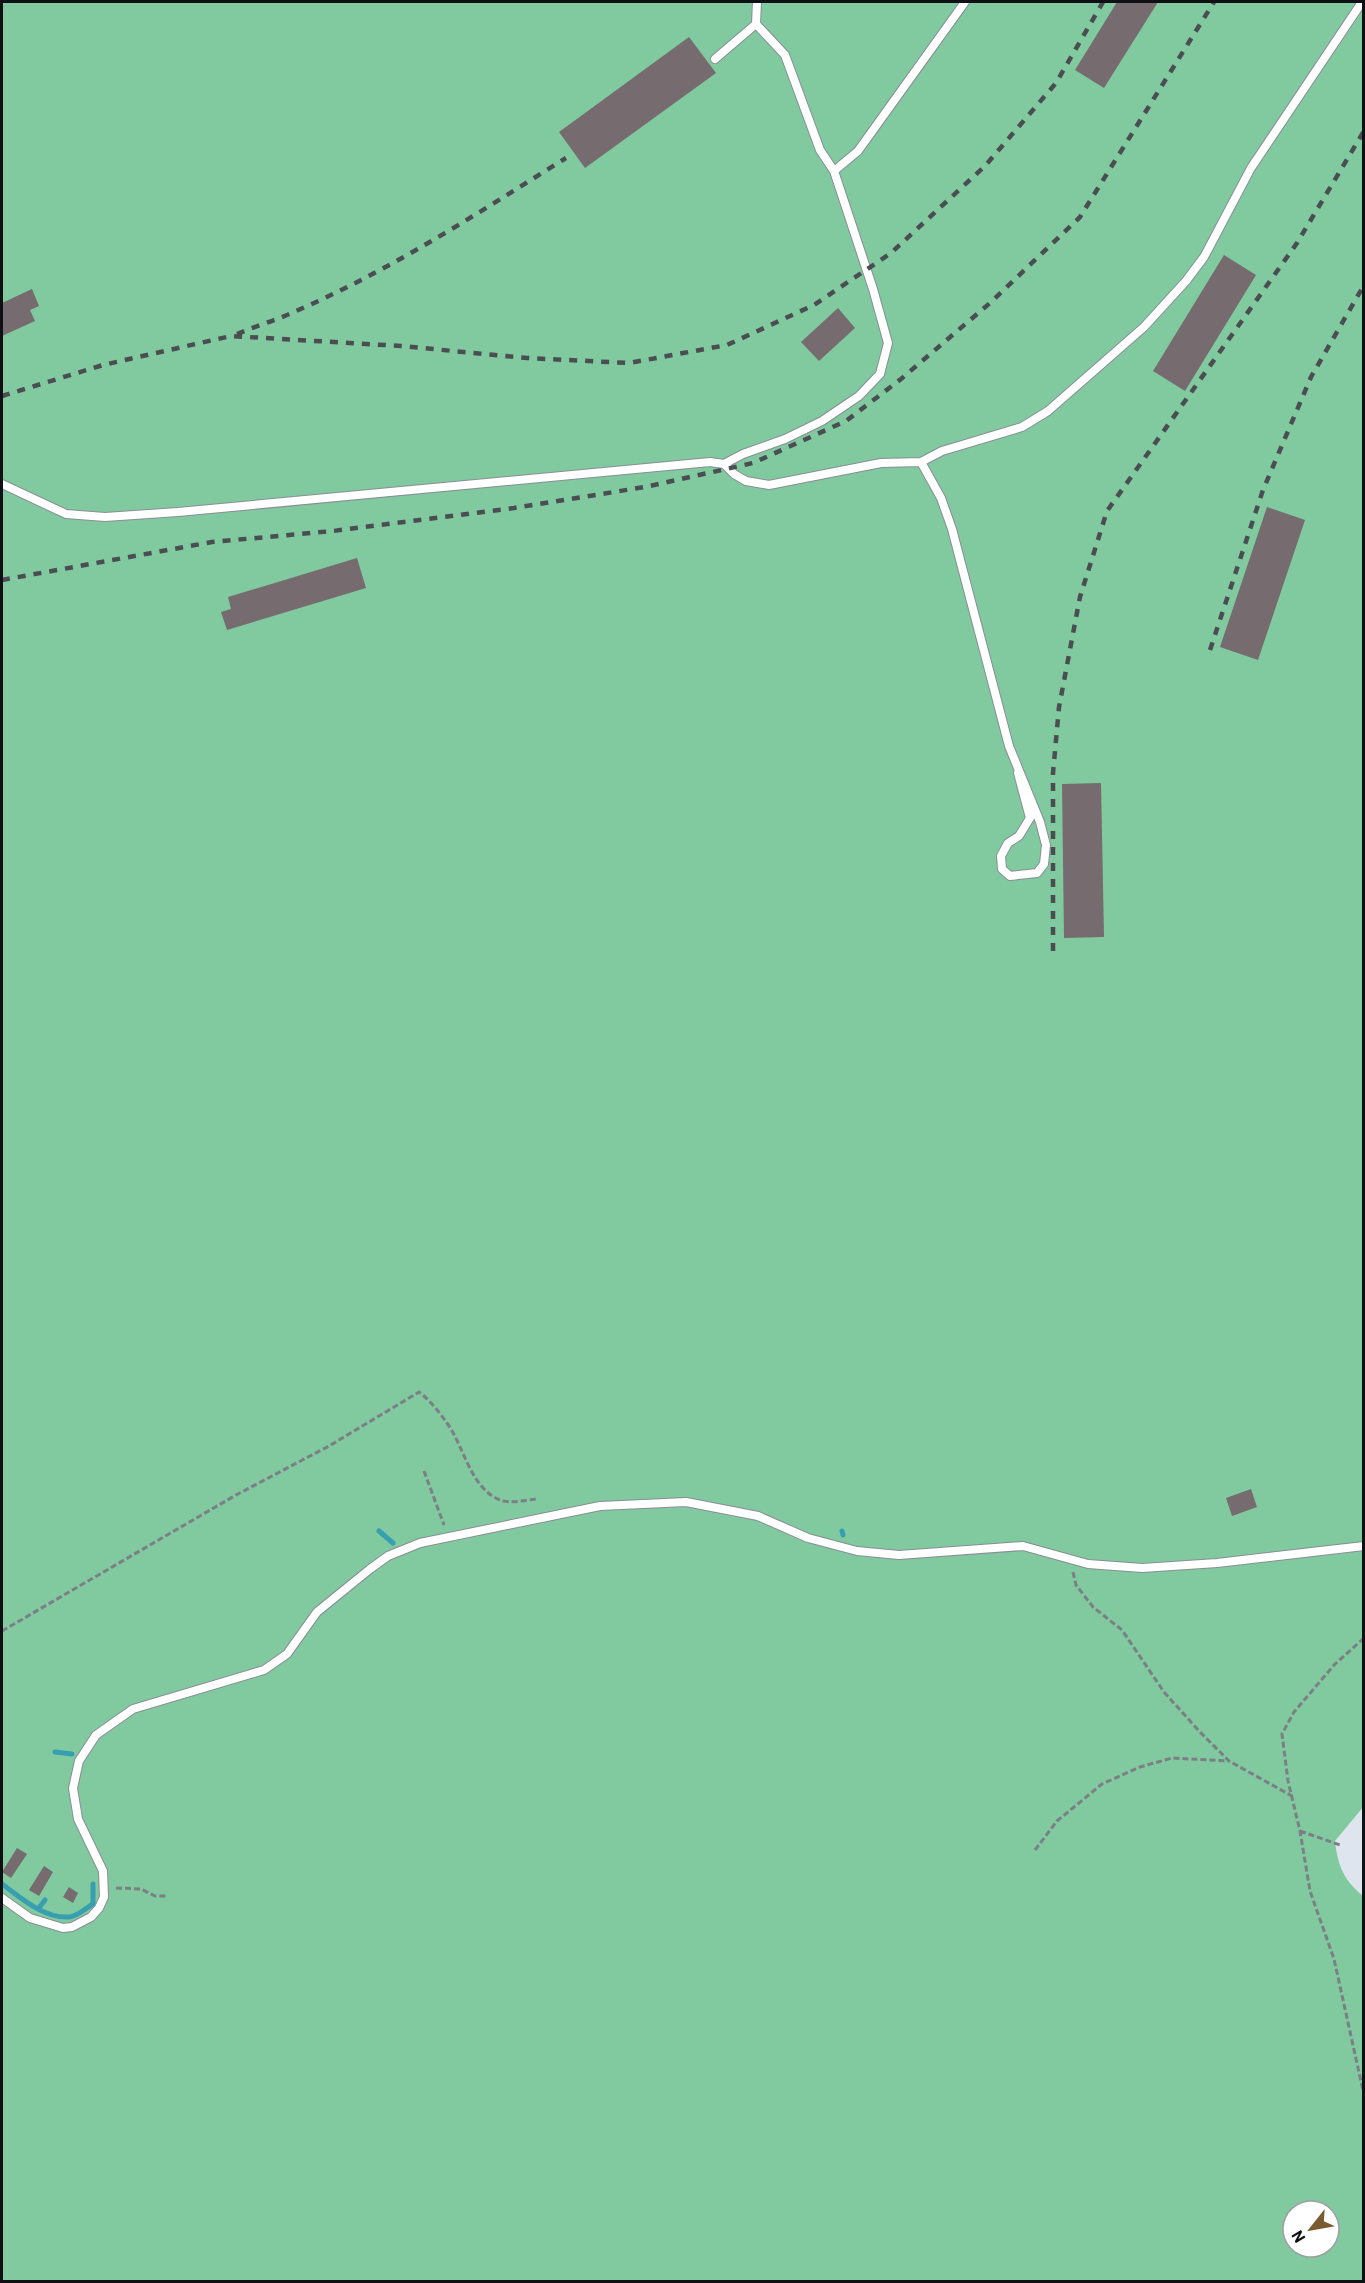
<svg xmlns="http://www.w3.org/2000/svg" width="1365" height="2283" viewBox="0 0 1365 2283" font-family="Barlow,sans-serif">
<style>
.green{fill:#81c99e;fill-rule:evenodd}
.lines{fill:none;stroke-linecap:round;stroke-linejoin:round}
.stream{stroke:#389fb0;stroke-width:5}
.building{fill:#766b6e}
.service-casing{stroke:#888e97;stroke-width:10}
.path{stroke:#7b7f86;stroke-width:3;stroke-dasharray:6 3;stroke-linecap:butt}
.service{stroke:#fff;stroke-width:8}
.rail{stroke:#4a4e53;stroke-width:4.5;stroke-dasharray:8 8;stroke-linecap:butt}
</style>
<rect width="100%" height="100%" fill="#dfe5ef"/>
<!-- green -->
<path class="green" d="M2 2H1363L1364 1806 1335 1841C1338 1867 1344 1880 1363 1896V2281L2 2282ZM1293 2211H1329V2247H1293Z"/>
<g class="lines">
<!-- stream -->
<path class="stream" d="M379 1531 393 1543
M842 1531 843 1535
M55 1752 72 1754
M2 1884C20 1897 44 1919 69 1917 77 1917 86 1908 93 1904V1884
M38 1909 45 1900"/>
</g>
<!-- building -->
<path class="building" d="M1117 2H1158L1104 88 1075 70Z
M689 37 716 73 585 168 559 132Z
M1224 255 1256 275 1185 391 1153 371Z
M32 289 39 306 30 310 35 321 2 336V303Z
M838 308 855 328 819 361 801 342Z
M1267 507 1305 520 1258 660 1220 647Z
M357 558 366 588 227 630 221 612 231 609 228 597Z
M1101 783 1104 937 1064 938 1062 784Z
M1251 1489 1257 1507 1232 1516 1226 1498Z
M17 1848 27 1854 11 1878 2 1872Z
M44 1866 53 1872 39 1896 29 1890Z
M69 1887 78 1893 73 1903 63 1897Z"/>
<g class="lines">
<!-- service casing -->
<g class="service-casing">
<path id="service" d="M756 24 757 2
M834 171 858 151 965 2
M921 462 942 451 1022 427 1048 411 1144 327 1186 281 1204 257 1251 168 1362 2
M724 464 734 474 746 481 769 485 881 463 921 462 941 498 952 529 1009 746 1040 822 1046 845 1044 864 1037 873 1010 876 1002 869 1001 856 1008 843 1019 836 1030 818 1018 773
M2 484 66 514 105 517 178 512 710 462 724 464 743 454 785 439 822 421 859 396 880 374 888 343 873 289 834 171 820 150 785 55 756 24 715 59
M2 1898 30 1918 63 1928 72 1927 91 1917 99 1908 104 1897 103 1871 78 1819 73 1788 79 1761 96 1735 133 1709 264 1670 287 1654 317 1612 370 1569 388 1556 420 1543 600 1506 686 1502 758 1516 808 1538 857 1551 899 1555 1023 1546 1088 1564 1142 1568 1217 1563 1364 1546"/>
</g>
<!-- path -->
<path class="path" d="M424 1471 444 1525
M1073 1572 1076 1585 1093 1607 1122 1630 1164 1692 1199 1731 1229 1761 1292 1796
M2 1631 236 1495 329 1446 419 1392C430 1400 439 1412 447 1423 464 1446 470 1488 500 1500 509 1504 527 1500 537 1499
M1364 1638 1335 1664 1294 1712 1282 1734 1288 1781 1300 1831 1310 1891 1334 1959 1364 2095
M1300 1831 1340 1845
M1035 1850 1057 1821 1102 1784 1140 1767 1172 1758 1228 1761
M116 1888 141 1889 155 1896H168"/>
<!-- service -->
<use href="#service" class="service"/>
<!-- rail -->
<path class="rail" d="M237 334C256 326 277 320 296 311 391 270 478 213 566 158
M2 396 103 365 231 336 401 346 527 358 629 363 727 345 814 305 891 253 985 166 1056 83 1103 2
M2 580 212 542 333 531 514 508 645 487 753 463 846 421 901 379 990 303 1080 217 1214 2
M1210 650 1263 490 1311 377 1364 285
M1053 951V773L1059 707 1080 597 1107 511 1297 243 1364 131"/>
</g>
<!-- border -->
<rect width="1365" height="2283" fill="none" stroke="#0e1013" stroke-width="6"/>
<!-- north arrow -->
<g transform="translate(1311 2229) rotate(239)"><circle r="28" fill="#ffffff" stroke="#9f9fa1" stroke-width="1.5"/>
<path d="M0-4.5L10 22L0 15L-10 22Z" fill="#795b2f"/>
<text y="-9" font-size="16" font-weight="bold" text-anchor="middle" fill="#0e1013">N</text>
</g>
</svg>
